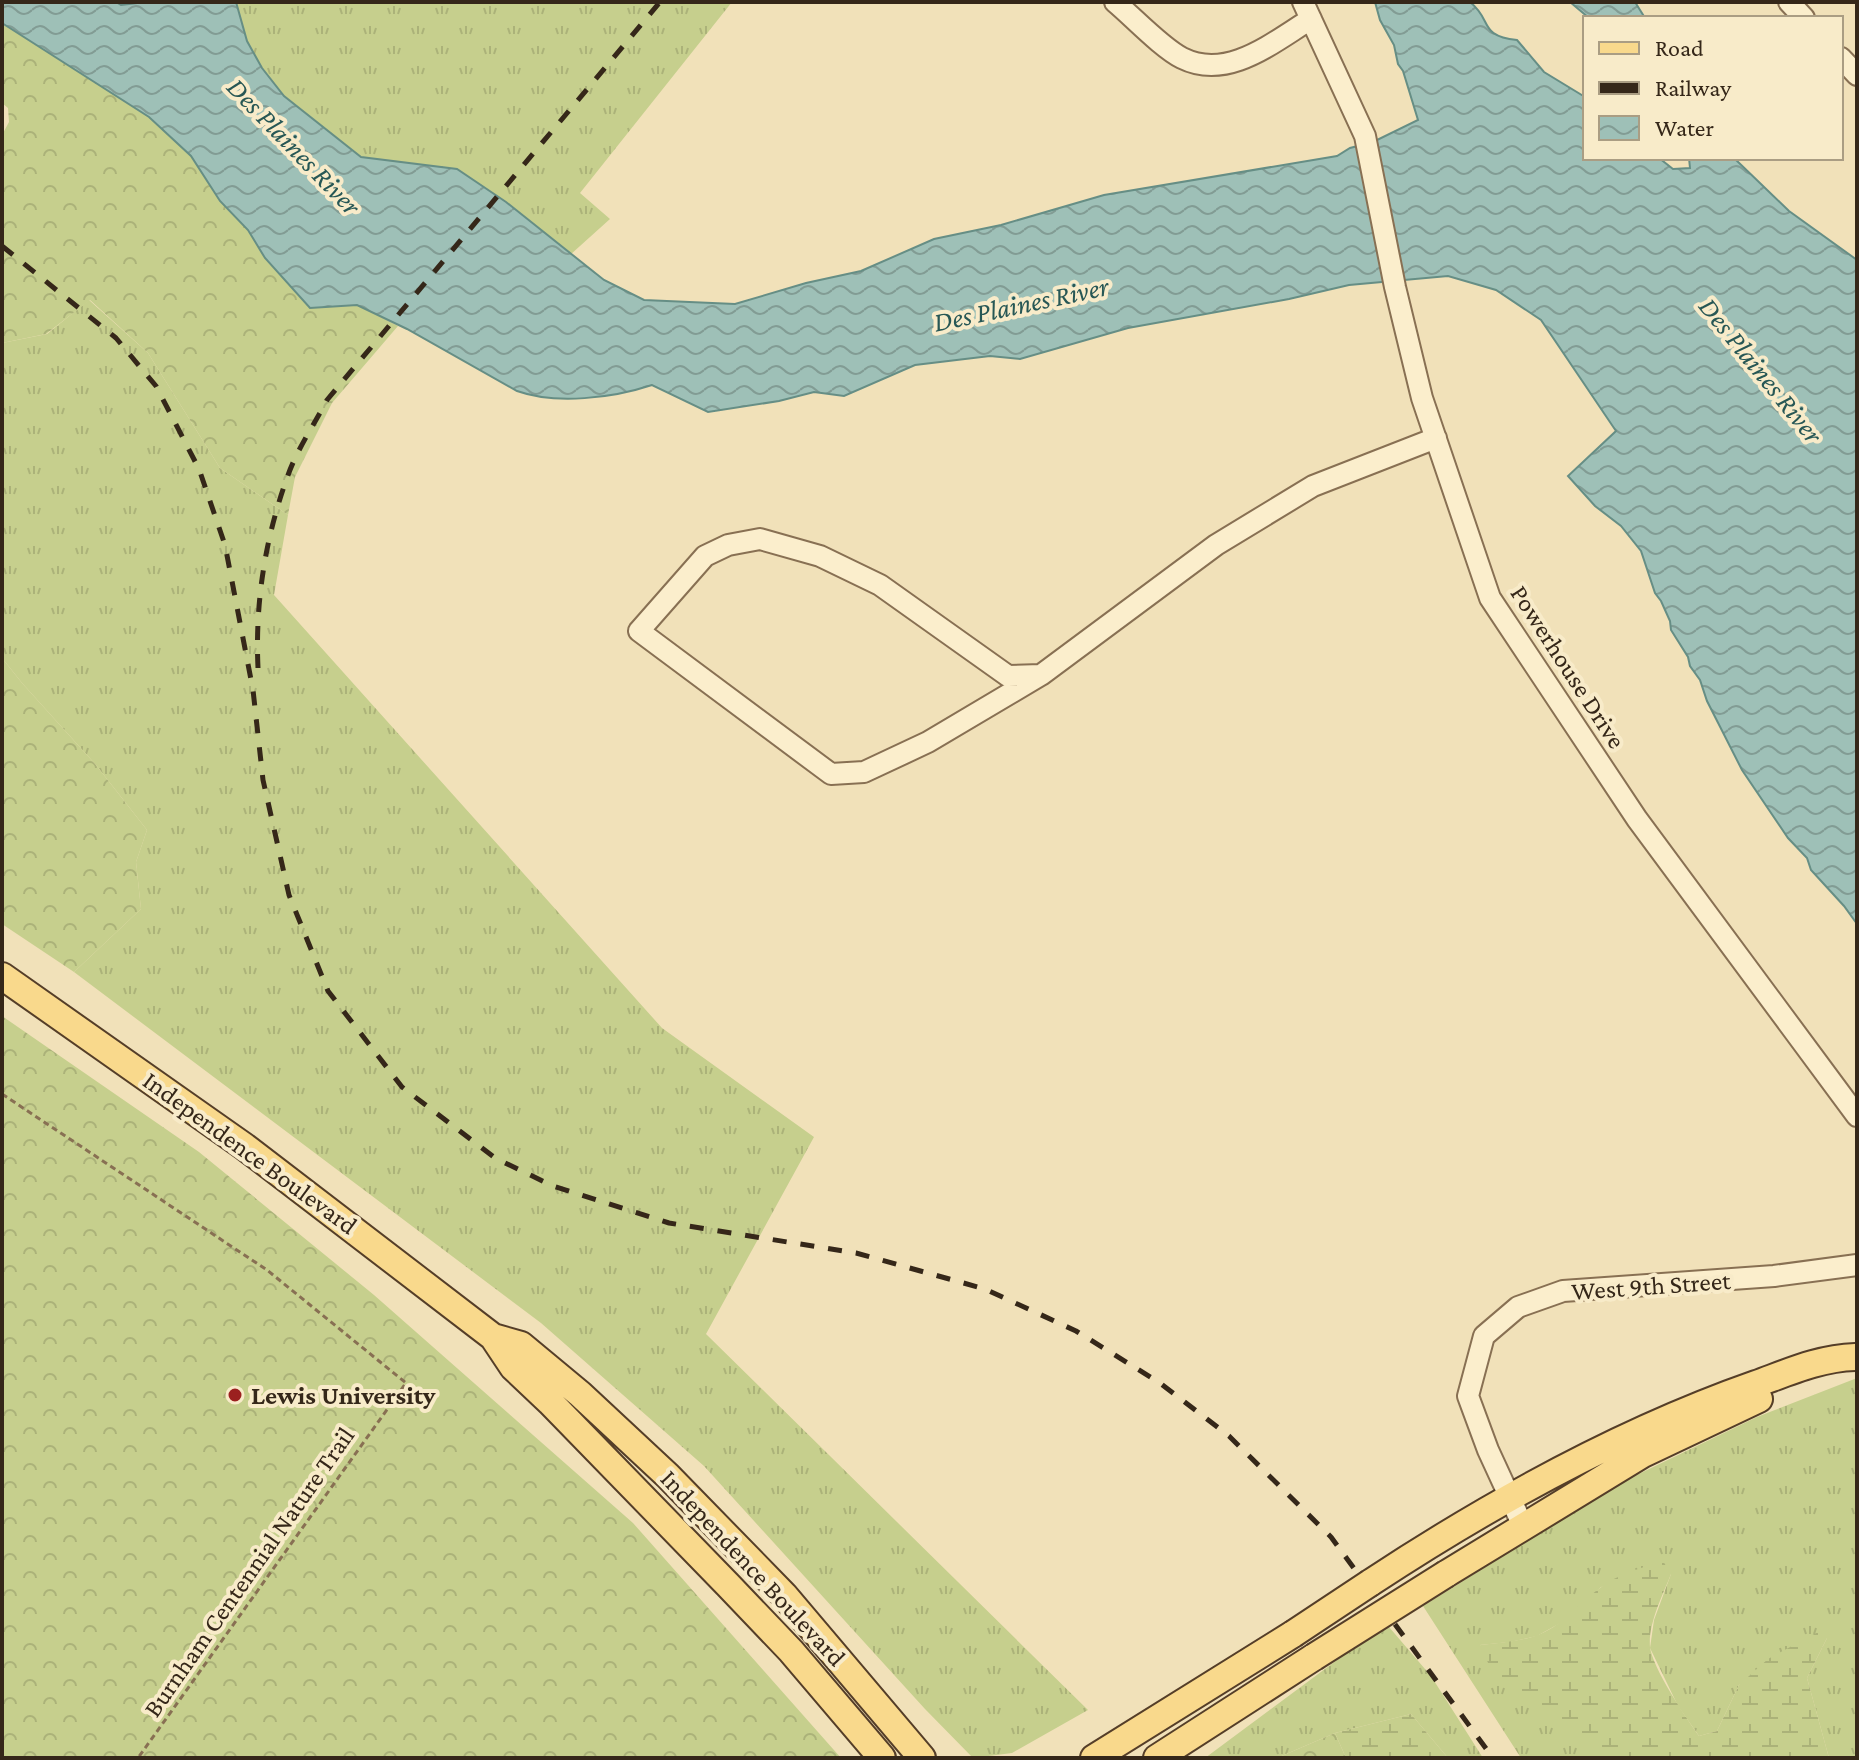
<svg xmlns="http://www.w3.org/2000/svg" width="1859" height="1760" viewBox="0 0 1859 1760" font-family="'Crimson Pro',serif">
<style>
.grass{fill:url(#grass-tufts)}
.forest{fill:url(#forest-crowns)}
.wetland{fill:url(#wetland-marsh)}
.water{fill:url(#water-waves);stroke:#668e85;stroke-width:2}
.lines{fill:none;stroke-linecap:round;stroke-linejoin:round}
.minor-casing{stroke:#887053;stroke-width:24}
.major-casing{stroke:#553e28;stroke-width:30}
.path{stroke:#887053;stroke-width:3;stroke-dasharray:6 4;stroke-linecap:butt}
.minor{stroke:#fbeecc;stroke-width:20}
.major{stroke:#f9d98c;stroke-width:26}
.rail{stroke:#352719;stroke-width:5;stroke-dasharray:14 14;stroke-linecap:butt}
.major-bridge-casing{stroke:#553e28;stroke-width:30;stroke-linecap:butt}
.major-bridge{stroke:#f9d98c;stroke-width:26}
.poi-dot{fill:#9b201f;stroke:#f8ebc9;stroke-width:3}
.labels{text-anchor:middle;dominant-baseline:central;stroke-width:8;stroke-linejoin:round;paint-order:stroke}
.street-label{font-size:26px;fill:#352719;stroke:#f8ebc9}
.poi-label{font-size:26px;font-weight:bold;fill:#352719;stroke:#f8ebc9;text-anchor:start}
.water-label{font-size:28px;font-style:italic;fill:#275755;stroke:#f8ebc9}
</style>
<defs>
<pattern id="grass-tufts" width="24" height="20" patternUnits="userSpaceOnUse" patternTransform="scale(2)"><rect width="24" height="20" fill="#c6cf8d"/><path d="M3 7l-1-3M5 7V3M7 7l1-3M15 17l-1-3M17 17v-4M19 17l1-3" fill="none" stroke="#abb279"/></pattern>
<pattern id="forest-crowns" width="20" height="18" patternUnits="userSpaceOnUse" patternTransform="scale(2)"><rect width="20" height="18" fill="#c6cf8d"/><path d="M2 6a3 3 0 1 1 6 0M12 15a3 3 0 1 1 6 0" fill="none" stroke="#abb279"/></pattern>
<pattern id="wetland-marsh" width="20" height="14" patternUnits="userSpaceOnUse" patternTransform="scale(2)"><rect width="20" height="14" fill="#c6cf8d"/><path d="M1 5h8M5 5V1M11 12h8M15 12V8" fill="none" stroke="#abb279"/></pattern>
<pattern id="water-waves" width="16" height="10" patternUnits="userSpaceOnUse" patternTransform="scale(2)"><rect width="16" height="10" fill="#9ec0b7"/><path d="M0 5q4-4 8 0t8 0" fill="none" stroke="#829c94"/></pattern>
</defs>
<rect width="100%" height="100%" fill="#f1e1b9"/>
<!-- grass -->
<path class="grass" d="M236 2H732L580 193 610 219 570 255 506 202 457 169 361 157 284 96 262 68 247 41Z
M89 300 148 353 220 468 288 515 274 595 662 1028 814 1137 706 1334 1088 1710 1012 1753 973 1758 925 1709 704 1466 541 1323 74 972 141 909 136 862 147 830 96 765 22 683 2 658V343L47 334Z
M1857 1378V1758H1829L1807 1678 1827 1638 1739 1685 1717 1731 1699 1736 1678 1706 1650 1648 1654 1620 1671 1574 1601 1587 1564 1621 1537 1636 1510 1642 1480 1645 1608 1758H1521L1423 1606 1620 1483 1757 1417Z
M1389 1627 1431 1676 1483 1758H1448L1411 1714 1335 1733 1277 1758H1205L1360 1643Z"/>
<!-- forest -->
<path class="forest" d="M2 23 149 117 191 156 220 201 248 230 265 258 310 308 357 305 398 326 332 403 295 477 288 515 220 468 148 353 90 300 46 334 2 343V135L9 122 8 108 2 103Z
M2 658 22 683 96 765 147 830 136 862 141 909 74 972 2 924Z
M2 1016 199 1152 374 1295 633 1523 841 1758H2Z
M1335 1733 1346 1758H1277Z"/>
<!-- wetland -->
<path class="wetland" d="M1663 1561 1671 1574C1663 1595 1648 1623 1650 1647 1652 1667 1686 1718 1699 1736L1717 1731 1739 1685 1768 1659 1818 1632 1827 1638 1807 1678 1829 1758H1608L1561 1729 1525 1702 1489 1665 1480 1645C1498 1643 1517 1642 1535 1636 1562 1627 1578 1604 1600 1588 1618 1574 1641 1568 1663 1561Z
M1411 1714 1448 1758H1346L1335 1733Z"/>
<!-- water -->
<path class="water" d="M2 2H116L121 5 146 2H236L247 41 262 68 284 96 361 157 457 169 506 202 604 280 644 300 735 304 806 283 861 271 934 239 1001 225 1104 195 1337 156 1350 148 1373 142 1418 120 1403 71 1398 64 1394 45 1380 20 1375 2H1470C1493 20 1478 36 1517 40L1544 72 1585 97V158H1659L1673 169 1690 168 1689 158H1734L1789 211 1857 260V924L1844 906 1811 870 1807 858 1788 838 1742 770 1707 701 1700 680 1690 666 1688 657 1671 630 1670 621 1661 601 1655 593 1641 551 1621 526 1595 506 1568 476 1616 431 1541 320 1496 290 1448 276 1349 285 1289 299 1128 328 1020 359 990 356 915 365 844 396 814 392 779 401 708 412 652 385C613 398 556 405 517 391L407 329 357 305 310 308 265 258 248 230 220 201 191 156 149 117 2 23Z
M1570 2H1635L1645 18H1589Z"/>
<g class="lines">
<!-- minor casing -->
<g class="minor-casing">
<path id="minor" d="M1115 2C1133 17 1162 48 1182 58 1228 81 1273 42 1311 19
M1303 2 1365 136 1395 287 1422 398 1490 598 1637 819 1857 1116
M1789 2 1804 18
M1841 58 1857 75
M1041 675 928 742 864 772 831 774 639 631 705 556 728 545 760 539 820 556 880 585 1008 676 1041 675 1216 545 1313 486 1436 438
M1523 1526 1488 1450 1468 1396 1484 1336 1518 1307 1563 1291 1774 1276 1857 1265"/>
</g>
<!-- major casing -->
<g class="major-casing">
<path id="major" d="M2 976 245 1147 493 1337 513 1367 550 1402 728 1585 791 1651 882 1758
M493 1337 521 1345 580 1394 668 1476 784 1595 922 1758
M1446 1574 1643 1454 1759 1399
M1370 1583C1490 1504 1619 1432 1756 1384 1789 1372 1820 1358 1855 1357
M1094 1758 1293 1634
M1157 1758 1314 1657"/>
</g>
<!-- path -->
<path class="path" d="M2 1094 267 1270 406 1383 138 1758"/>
<!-- minor -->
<use href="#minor" class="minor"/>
<!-- major -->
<use href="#major" class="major"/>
<!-- rail -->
<path class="rail" d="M2 246 116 338 156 386 199 469 225 545 253 690 263 780 289 895 328 991 402 1087 495 1158 553 1186 669 1223 856 1253 985 1289 1076 1331 1160 1383 1229 1436 1331 1537 1493 1758
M258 668C255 603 265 539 287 478 296 451 314 425 327 400L660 2"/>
<!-- major-bridge casing -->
<g class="major-bridge-casing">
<path id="major-bridge" d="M1293 1634 1370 1583
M1314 1657 1446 1574"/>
</g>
<!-- major-bridge -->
<use href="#major-bridge" class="major-bridge"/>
</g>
<!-- markers -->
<circle class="poi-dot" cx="235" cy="1395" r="8"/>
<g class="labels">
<!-- street labels -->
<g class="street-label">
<text transform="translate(1568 667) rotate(57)">Powerhouse Drive</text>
<text transform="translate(250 1153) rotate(36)">Independence Boulevard</text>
<text transform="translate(1651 1286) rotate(-4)">West 9th Street</text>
<text transform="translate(753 1568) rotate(47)">Independence Boulevard</text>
<text transform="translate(249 1572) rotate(-55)">Burnham Centennial Nature Trail</text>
</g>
<!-- poi labels -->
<g class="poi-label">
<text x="251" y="1395">Lewis University</text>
</g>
<!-- water labels -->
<g class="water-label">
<text transform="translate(294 146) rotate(46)">Des Plaines River</text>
<text transform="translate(1021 304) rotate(-12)">Des Plaines River</text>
<text transform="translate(1761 370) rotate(51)">Des Plaines River</text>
</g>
</g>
<!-- border -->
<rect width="1859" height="1760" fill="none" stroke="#352719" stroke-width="8"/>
<!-- legend -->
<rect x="1583" y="16" width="260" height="144" fill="#f8ebc9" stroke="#aa9d83" stroke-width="2"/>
<rect x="1599" y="42" width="40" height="12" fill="#f9d98c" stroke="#aa9d83" stroke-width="2"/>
<text x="1655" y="56" font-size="24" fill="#352719">Road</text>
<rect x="1599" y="82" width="40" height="12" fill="#352719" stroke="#aa9d83" stroke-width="2"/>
<text x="1655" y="96" font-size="24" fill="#352719">Railway</text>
<rect x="1599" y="116" width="40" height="24" fill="url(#water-waves)" stroke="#aa9d83" stroke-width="2"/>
<text x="1655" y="136" font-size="24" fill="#352719">Water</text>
</svg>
